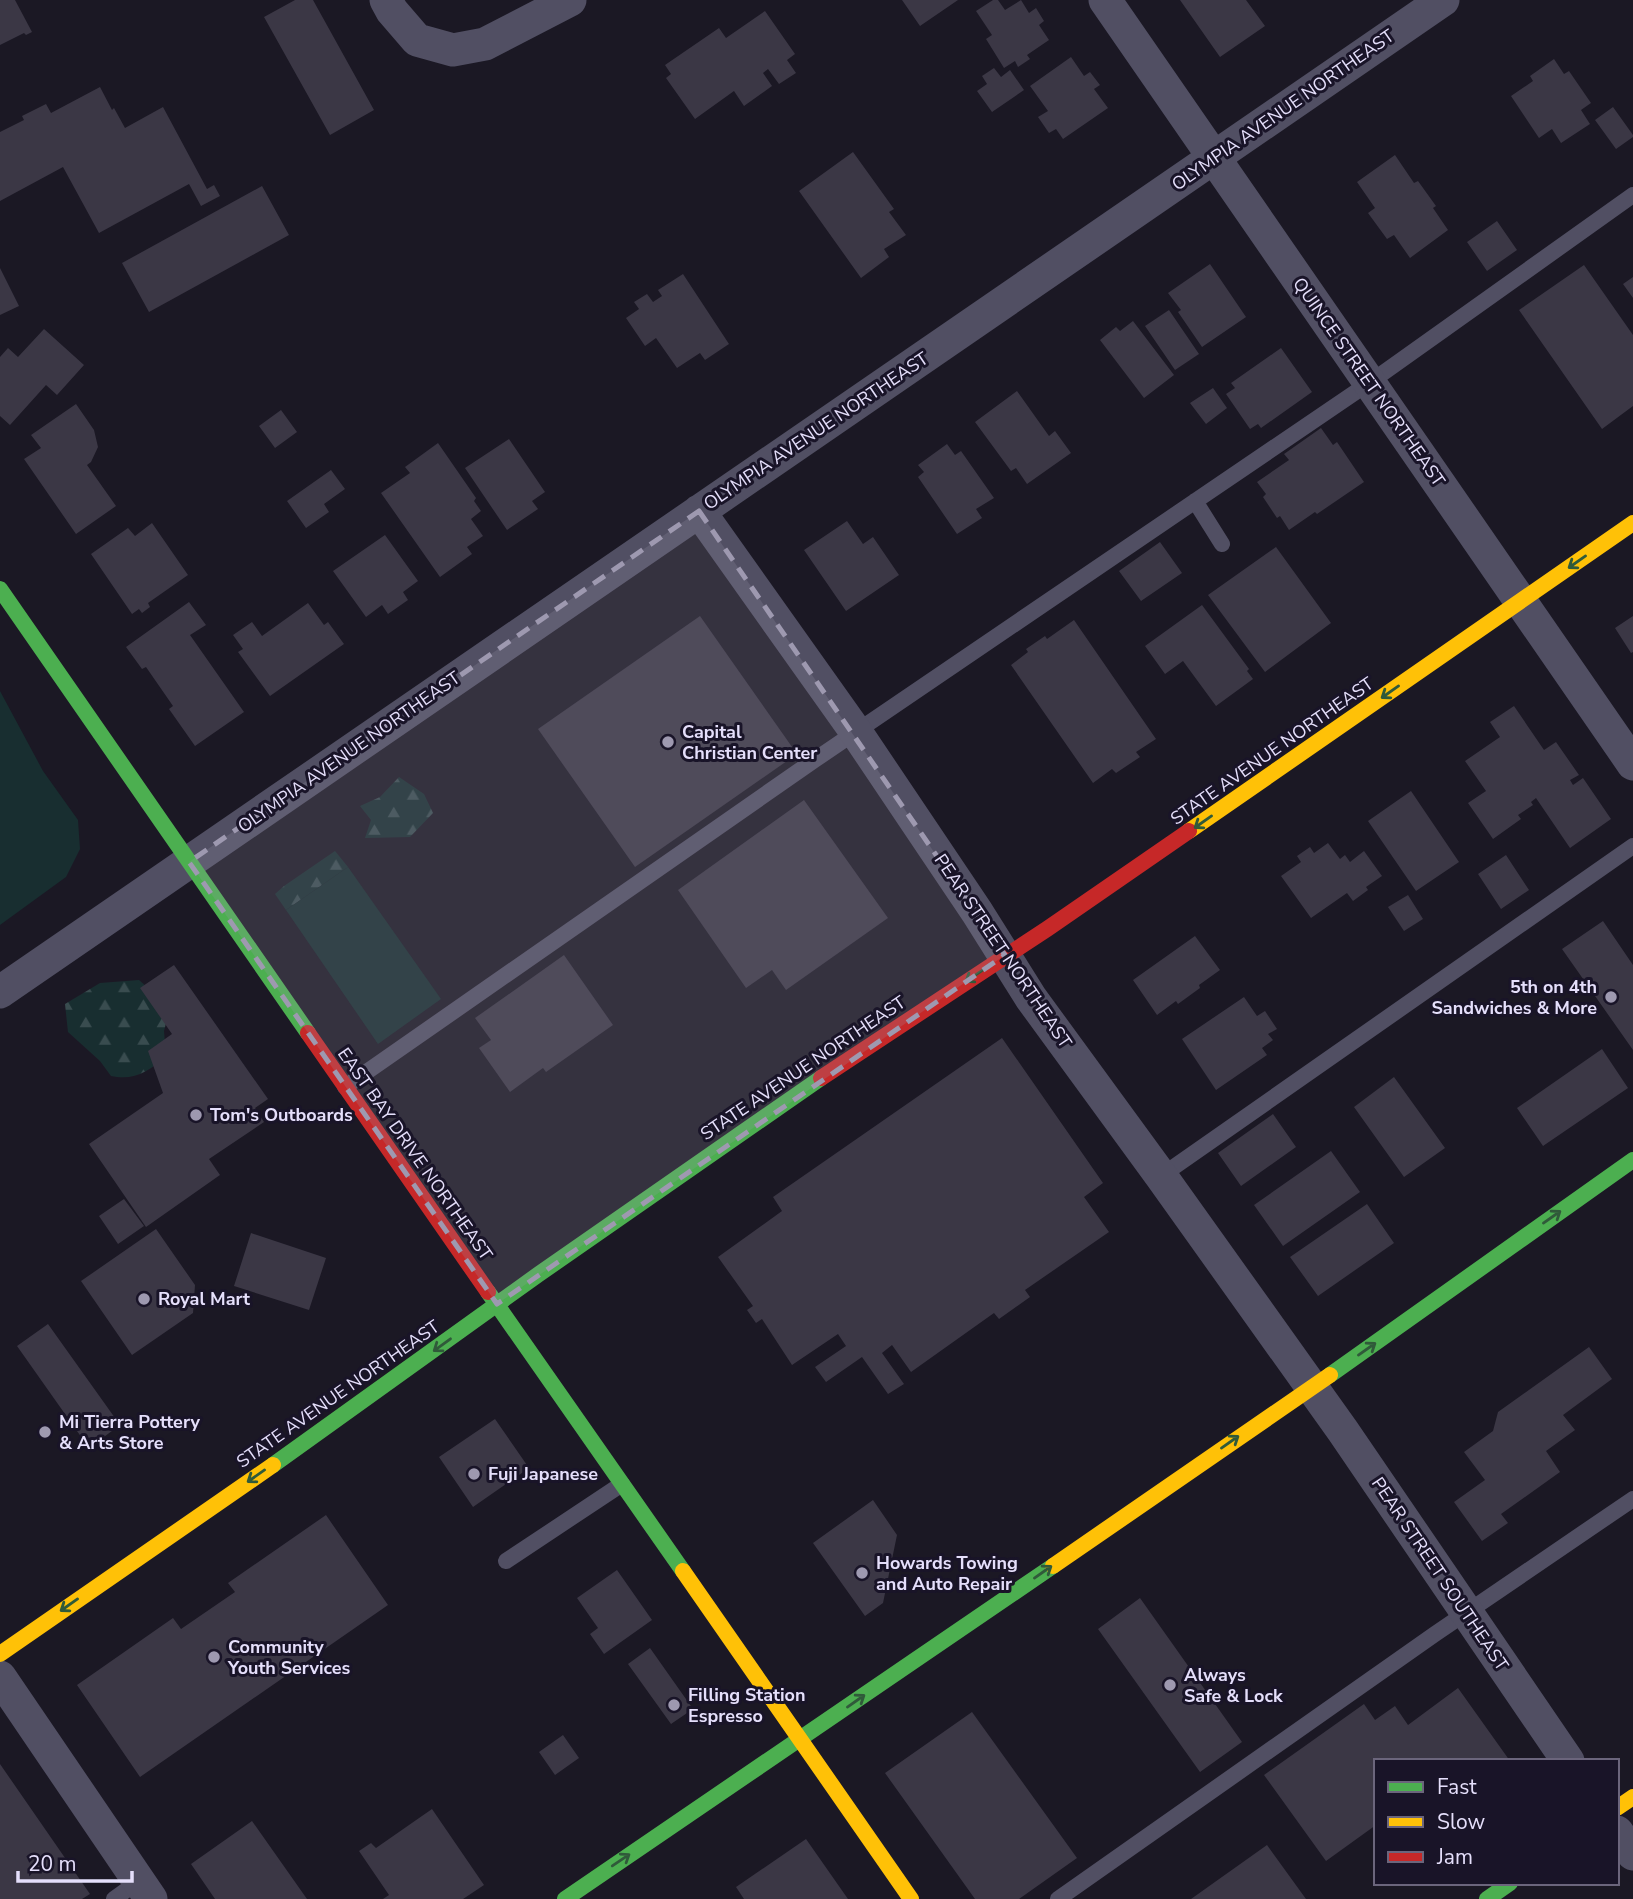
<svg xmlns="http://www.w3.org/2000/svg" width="1633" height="1899" viewBox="0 0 1633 1899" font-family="'Nunito Sans',sans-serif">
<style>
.forest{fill:url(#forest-firs)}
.green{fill:#182e30}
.building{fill:#3b3745}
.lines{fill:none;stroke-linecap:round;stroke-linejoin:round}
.lane{stroke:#514f63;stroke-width:16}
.street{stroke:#514f63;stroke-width:33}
.fast{stroke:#4caf50;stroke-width:16}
.slow{stroke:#ffc107;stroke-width:16}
.jam{stroke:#c62828;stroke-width:16}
.oneway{stroke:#305a3a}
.marked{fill:#9e99b0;fill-opacity:0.2;stroke:#9e99b0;stroke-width:5;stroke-dasharray:14 9;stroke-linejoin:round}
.poi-dot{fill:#9e99b0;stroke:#191428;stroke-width:2.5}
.labels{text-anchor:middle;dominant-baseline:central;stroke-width:6;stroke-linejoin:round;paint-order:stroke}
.street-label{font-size:18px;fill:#e5dffb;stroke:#191428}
.poi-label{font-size:18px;font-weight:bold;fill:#e5dffb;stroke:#191428;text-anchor:start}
</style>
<defs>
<pattern id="forest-firs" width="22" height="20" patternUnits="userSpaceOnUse" patternTransform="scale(1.75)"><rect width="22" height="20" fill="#182e30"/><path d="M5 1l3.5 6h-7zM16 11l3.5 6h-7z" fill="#394c4f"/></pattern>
</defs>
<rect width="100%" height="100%" fill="#1b1824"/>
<!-- forest -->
<path class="forest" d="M399 777 424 794 433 813 410 837 365 838 371 820 360 806 380 797Z
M335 851 348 867 286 910 275 894 284 886Z
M139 980 170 1008 164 1031 166 1057C148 1071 135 1081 111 1076L100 1061 68 1032 65 1004 100 983Z"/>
<!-- green -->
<path class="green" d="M0 691 43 771 78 820 80 849 66 877 0 925Z
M348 867 441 999 378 1044 286 910Z"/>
<!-- building -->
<path class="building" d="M0 0H15L32 32 26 35 24 33 0 45Z
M295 0H313L374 110 330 135 264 17Z
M902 0H958L920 26Z
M993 0H998L1005 10 1021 0 1029 13 1036 8 1044 21 1039 25 1049 40 1027 55 1030 59 1018 67 1015 61 1004 68 986 39 992 35 976 11Z
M1180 0H1246L1265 26 1220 57Z
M765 11 795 54 787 60 796 73 779 84 768 69 763 73 772 86 744 106 734 91 695 119 666 78 671 74 665 65 719 28 726 38Z
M1071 57 1084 76 1090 72 1100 85 1094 89 1108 108 1063 139 1056 129 1049 133 1038 117 1048 111 1030 86Z
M1554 59 1564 74 1569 71 1591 103 1581 110 1590 124 1561 143 1552 129 1539 138 1511 96 1533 81 1530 76Z
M994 68 1001 77 1010 70 1024 90 992 112 977 91 987 84 982 76Z
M100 87 112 110 114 108 125 128 163 107 207 189 214 185 220 196 201 206 189 184 99 233 63 167 0 201V132L24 120 22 116 46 104 51 113Z
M1613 107 1633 135V137L1616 149 1595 120Z
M853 152 894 209 889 212 906 235 884 249 889 257 861 278 799 191Z
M1395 155 1414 183 1418 181 1436 206 1433 208 1448 230 1410 258 1394 235 1387 239 1368 213 1375 208 1357 182Z
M262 186 289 235 149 312 122 263Z
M1497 221 1517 250 1487 271 1467 242Z
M1210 264 1246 317 1202 347 1178 312 1181 310 1168 293Z
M1584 265 1633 335V406L1602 429 1519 310Z
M0 268 19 306 0 315Z
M683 274 729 344 705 360 700 353 677 368 656 338 645 346 626 318 639 309 634 302 647 294 653 302 662 296 658 290Z
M1633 277V298L1623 284Z
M1169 310 1199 354 1175 370 1145 326Z
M1133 321 1174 375 1144 398 1100 340 1116 327 1120 331Z
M44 329 84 365 57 395 46 385 10 425 0 416V357L8 348 18 357Z
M1281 348 1312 392 1261 428 1258 424 1250 429 1226 394 1235 388 1231 383Z
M1213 388 1227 408 1206 424 1190 403Z
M1017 391 1049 436 1055 431 1071 453 1027 484 1016 468 1011 471 975 422Z
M76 404 94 430 98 447 91 462 87 465 116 506 76 534 24 459 41 448 31 435Z
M281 410 297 432 275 448 259 426Z
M1321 428 1333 445 1337 442 1364 482 1317 514 1315 512 1289 530 1280 516 1277 518 1263 497 1266 494 1257 482 1289 460 1284 454Z
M509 439 545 492 532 501 538 509 507 530 465 468Z
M438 443 476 498 474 501 481 511 471 519 483 536 467 547 472 554 440 577 381 493 410 473 405 467Z
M947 444 955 455 961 451 994 498 976 509 982 518 957 534 918 477 924 472 918 465Z
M331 470 345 489 324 504 329 512 306 528 287 501Z
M847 521 863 544 873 537 899 575 846 611 804 550Z
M152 523 188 575 148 603 150 607 142 613 139 609 132 614 91 554 128 528 135 536Z
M385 535 418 581 403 592 408 600 388 614 382 605 366 617 333 571Z
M1160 542 1182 573 1141 601 1119 571Z
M1276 547 1331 623 1265 672 1208 595Z
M189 602 206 625 190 635 244 712 195 746 169 709 173 706 146 667 142 669 126 647Z
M308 603 324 625 328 622 344 644 270 696 238 652 243 649 233 635 252 622 262 636Z
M1202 605 1249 669 1247 671 1253 679 1216 706 1183 661 1165 674 1145 646Z
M700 616 797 754 635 867 538 729Z
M1633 616V652L1631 653 1615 628Z
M1074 620 1156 739 1136 752 1140 757 1116 773 1112 769 1093 783 1011 665 1028 652 1026 649 1045 636 1047 639Z
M1514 706 1544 750 1556 742 1579 775 1570 780 1573 785 1583 778 1611 819 1570 848 1536 798 1531 802 1533 805 1518 815 1521 819 1493 839 1468 803 1486 791 1465 761 1500 737 1490 722Z
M1411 791 1459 862 1416 891 1368 821Z
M804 800 888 918 786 990 772 970 746 988 678 890Z
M1328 843 1340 859 1345 855 1350 862 1364 851 1382 876 1366 887 1368 890 1353 901 1347 893 1311 918 1281 876 1301 862 1297 856 1310 847 1314 853Z
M1506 855 1529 890 1501 909 1478 874Z
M1408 895 1423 919 1404 931 1388 907Z
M1603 921 1633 965V1050L1562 949Z
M1195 936 1220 970 1199 985 1200 988 1178 1004 1176 1001 1157 1015 1133 980Z
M564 955 613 1025 546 1072 543 1068 510 1092 479 1048 491 1040 475 1018Z
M174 965 268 1099 255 1108 264 1122 209 1159 220 1175 146 1227 89 1144 163 1093 148 1051 172 1034 140 988Z
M1244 997 1257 1016 1265 1011 1277 1029 1268 1034 1273 1040 1262 1048 1267 1055 1216 1090 1182 1039Z
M1002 1038 1103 1183 1084 1197 1109 1232 1025 1290 1030 1297 999 1319 994 1313 911 1372 892 1345 882 1353 904 1384 888 1394 862 1357 826 1382 815 1367 846 1346 838 1334 792 1365 762 1319 756 1323 747 1310 753 1306 718 1257 782 1211 773 1197Z
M1602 1049 1628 1088 1543 1146 1517 1108Z
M1394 1077 1445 1148 1404 1177 1354 1107Z
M1273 1114 1296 1147 1241 1186 1218 1153Z
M1331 1151 1360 1192 1283 1246 1254 1205Z
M124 1199 144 1226 118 1244 99 1216Z
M1367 1204 1394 1243 1318 1296 1290 1257Z
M156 1229 195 1285 193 1313 132 1355 81 1281Z
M251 1233 326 1258 309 1310 234 1286Z
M48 1324 120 1425 89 1448 17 1346Z
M1589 1347 1612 1379 1563 1415 1575 1430 1546 1451 1560 1472 1501 1514 1508 1523 1482 1541 1454 1502 1485 1480 1464 1452 1493 1431 1498 1412Z
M495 1419 529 1468 473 1507 439 1457Z
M873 1500 897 1535 883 1603 865 1616 813 1543Z
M326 1515 388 1605 140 1777 77 1685 173 1618 181 1629 235 1592 228 1583Z
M617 1570 652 1620 604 1654 590 1634 598 1628 577 1598Z
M1140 1598 1242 1742 1200 1772 1098 1629Z
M650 1648 693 1709 671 1724 628 1664Z
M1458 1688 1510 1761H1376V1825L1326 1861 1264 1775 1364 1704 1375 1720 1395 1706 1408 1725Z
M972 1712 1077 1858 1019 1899H975L885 1773Z
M563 1735 579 1758 555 1775 539 1752Z
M0 1764 90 1894 82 1899H0Z
M432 1809 484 1885 463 1899H383L389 1895 359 1851 371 1843 376 1848Z
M252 1821 307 1899H215L191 1864Z
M806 1839 848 1899H744L736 1887Z
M1267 1845 1306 1899H1191Z"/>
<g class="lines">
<!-- lane -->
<path class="lane" d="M1195 501 1222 544
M345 1087 816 759 1369 383 1633 195
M1161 1176 1633 846
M506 1561 622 1484
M114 1899 139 1881
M1058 1899 1435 1634 1633 1499"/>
<!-- street -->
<path class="street" d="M386 0 392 11 417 40 453 50 485 44 570 0
M1105 0 1633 764
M699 511 856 732 977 912 1031 998 1161 1176 1343 1431 1568 1761
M0 992 1443 0
M0 1677 151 1899
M1617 1832 1633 1854"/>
<!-- fast -->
<path class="fast" d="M0 589 308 1033
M488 1292 683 1571
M1330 1375 1633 1160
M273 1465 539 1274 821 1078
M565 1899 1053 1566
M1487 1899 1510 1883"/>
<!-- slow -->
<path class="slow" d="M1189 831 1633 523
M1053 1566 1330 1375
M683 1571 911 1899
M0 1654 273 1465
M1617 1808 1633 1797"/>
<!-- jam -->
<path class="jam" d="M308 1033 488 1292
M821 1078 1047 929 1189 831"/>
</g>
<!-- one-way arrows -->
<defs><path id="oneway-shaft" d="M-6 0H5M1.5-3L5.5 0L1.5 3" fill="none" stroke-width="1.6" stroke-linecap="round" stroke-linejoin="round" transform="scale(1.75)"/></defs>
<g class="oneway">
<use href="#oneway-shaft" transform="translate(1577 562) rotate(145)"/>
<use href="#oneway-shaft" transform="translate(1390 692) rotate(145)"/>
<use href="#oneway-shaft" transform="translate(1203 822) rotate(145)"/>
<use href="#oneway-shaft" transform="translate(974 976) rotate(146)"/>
<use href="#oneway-shaft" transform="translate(1552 1217) rotate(-35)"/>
<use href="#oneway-shaft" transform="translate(442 1345) rotate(144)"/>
<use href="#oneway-shaft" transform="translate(1367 1349) rotate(-35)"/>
<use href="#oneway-shaft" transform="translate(1230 1442) rotate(-35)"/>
<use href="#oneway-shaft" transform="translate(256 1476) rotate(145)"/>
<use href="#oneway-shaft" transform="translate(1043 1572) rotate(-35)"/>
<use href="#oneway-shaft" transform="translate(69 1605) rotate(145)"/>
<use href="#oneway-shaft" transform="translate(856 1701) rotate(-35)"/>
<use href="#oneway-shaft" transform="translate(621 1860) rotate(-34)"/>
</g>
<!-- marked area -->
<path class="marked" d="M699 511 1005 955 497 1304 189 862Z"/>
<!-- markers -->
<g class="poi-dot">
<circle cx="668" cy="742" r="7"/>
<circle cx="1611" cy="997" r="7"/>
<circle cx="196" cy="1115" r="7"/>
<circle cx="144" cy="1299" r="7"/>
<circle cx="45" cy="1432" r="7"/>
<circle cx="474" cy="1474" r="7"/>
<circle cx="862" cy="1573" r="7"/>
<circle cx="214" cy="1657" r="7"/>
<circle cx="1170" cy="1685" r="7"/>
<circle cx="674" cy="1705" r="7"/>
</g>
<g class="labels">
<!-- street labels -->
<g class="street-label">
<text transform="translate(1283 110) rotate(-35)">OLYMPIA AVENUE NORTHEAST</text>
<text transform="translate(1369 382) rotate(55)">QUINCE STREET NORTHEAST</text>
<text transform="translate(816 431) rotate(-34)">OLYMPIA AVENUE NORTHEAST</text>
<text transform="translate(1272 751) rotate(-35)">STATE AVENUE NORTHEAST</text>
<text transform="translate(349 752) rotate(-35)">OLYMPIA AVENUE NORTHEAST</text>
<text transform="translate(1003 951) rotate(56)">PEAR STREET NORTHEAST</text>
<text transform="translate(803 1068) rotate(-34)">STATE AVENUE NORTHEAST</text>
<text transform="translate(415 1154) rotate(55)">EAST BAY DRIVE NORTHEAST</text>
<text transform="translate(338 1394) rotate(-35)">STATE AVENUE NORTHEAST</text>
<text transform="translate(1440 1574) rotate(56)">PEAR STREET SOUTHEAST</text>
</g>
<!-- poi labels -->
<g class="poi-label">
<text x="682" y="732">Capital<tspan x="682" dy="21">Christian Center</tspan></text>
<text x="1597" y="987" text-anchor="end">5th on 4th<tspan x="1597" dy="21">Sandwiches &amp; More</tspan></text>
<text x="210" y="1115">Tom's Outboards</text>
<text x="158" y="1299">Royal Mart</text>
<text x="59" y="1422">Mi Tierra Pottery<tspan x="59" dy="21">&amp; Arts Store</tspan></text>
<text x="488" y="1474">Fuji Japanese</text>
<text x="876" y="1563">Howards Towing<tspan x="876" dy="21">and Auto Repair</tspan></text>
<text x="228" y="1647">Community<tspan x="228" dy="21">Youth Services</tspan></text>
<text x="1184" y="1675">Always<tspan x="1184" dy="21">Safe &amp; Lock</tspan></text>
<text x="688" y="1695">Filling Station<tspan x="688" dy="21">Espresso</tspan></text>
</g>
</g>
<!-- legend -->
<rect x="1374" y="1759" width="245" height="126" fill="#191428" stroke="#6b657c" stroke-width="2"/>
<rect x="1388" y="1782" width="35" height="10" fill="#4caf50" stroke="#6b657c" stroke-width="2"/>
<text x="1437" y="1794" font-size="21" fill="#e5dffb">Fast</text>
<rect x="1388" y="1817" width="35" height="10" fill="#ffc107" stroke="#6b657c" stroke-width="2"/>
<text x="1437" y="1829" font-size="21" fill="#e5dffb">Slow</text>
<rect x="1388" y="1852" width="35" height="10" fill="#c62828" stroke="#6b657c" stroke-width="2"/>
<text x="1437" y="1864" font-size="21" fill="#e5dffb">Jam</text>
<!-- scale -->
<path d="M18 1871v10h114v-10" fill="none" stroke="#e5dffb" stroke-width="3.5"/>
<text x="28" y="1871" font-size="21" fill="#e5dffb" stroke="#191428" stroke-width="5" paint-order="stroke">20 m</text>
</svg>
